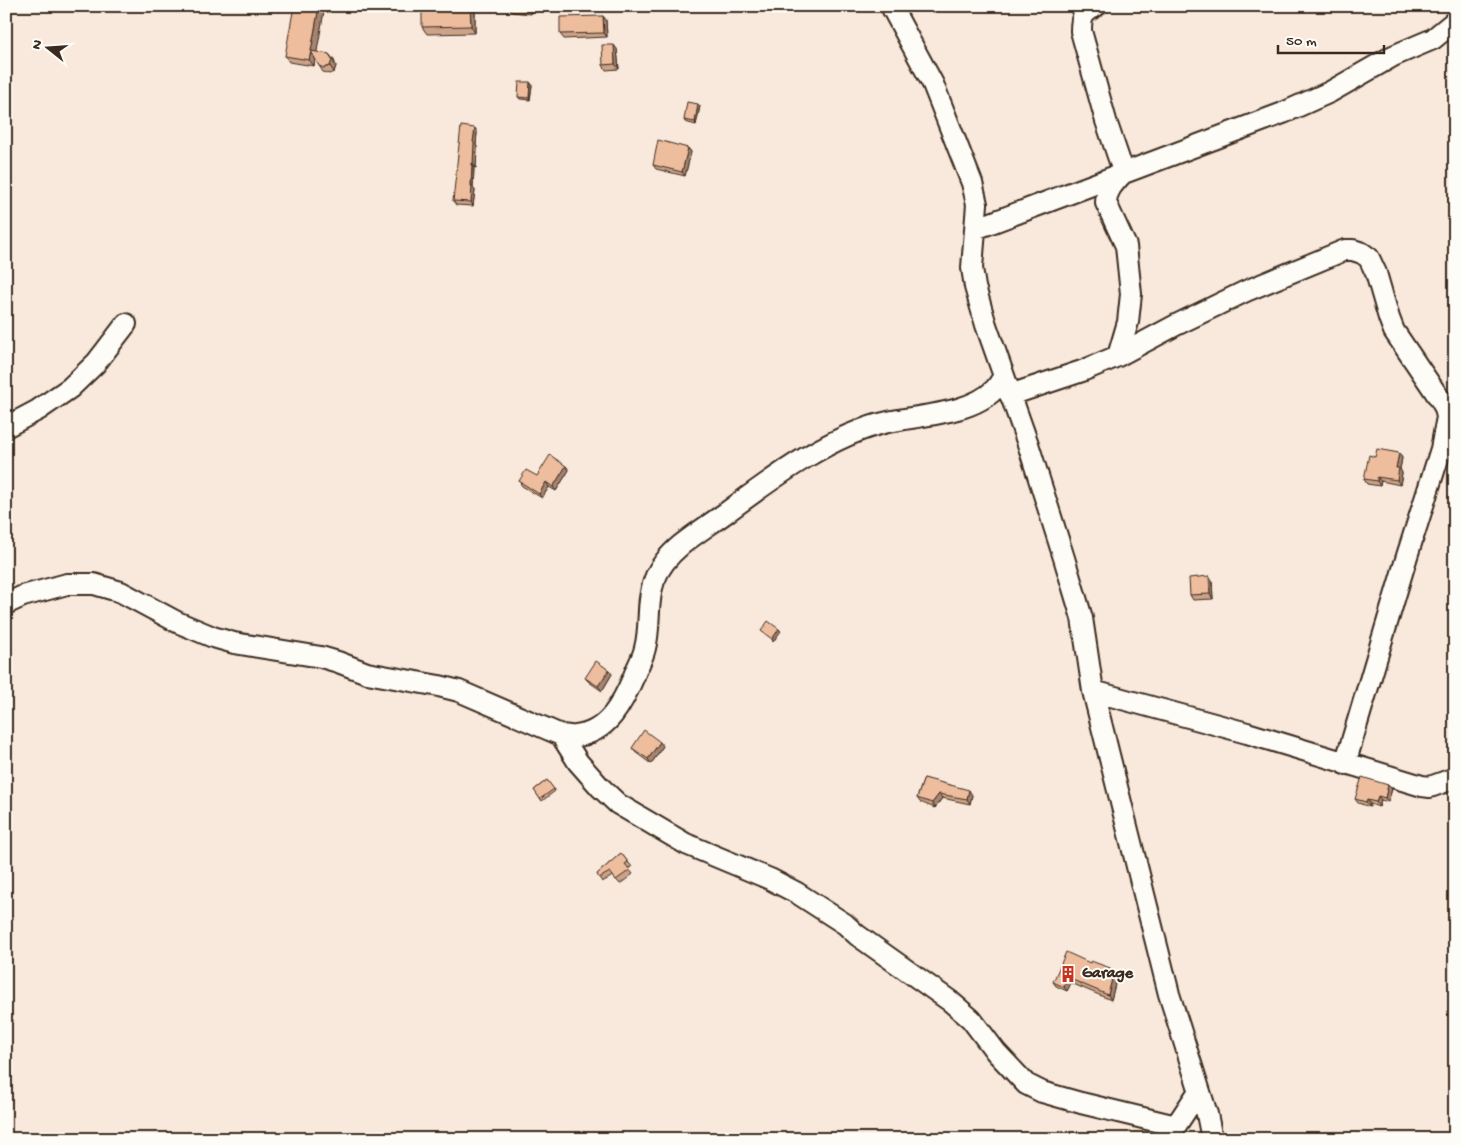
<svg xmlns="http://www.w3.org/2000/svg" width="1461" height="1145" viewBox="0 0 1461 1145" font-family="'Gochi Hand',sans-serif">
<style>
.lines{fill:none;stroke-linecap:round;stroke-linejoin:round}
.minor-casing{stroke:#3b2a1e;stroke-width:24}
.minor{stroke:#fdfcf7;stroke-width:20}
.wall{fill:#cca388;stroke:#3b2a1e}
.shaded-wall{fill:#a6846f;stroke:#3b2a1e}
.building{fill:#edbd9e;stroke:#3b2a1e}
.labels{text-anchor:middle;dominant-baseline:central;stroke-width:4;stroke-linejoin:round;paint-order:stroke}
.poi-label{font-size:16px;font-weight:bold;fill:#3b2a1e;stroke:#fdfcf7;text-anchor:start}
</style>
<rect width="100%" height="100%" fill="#f8e9dc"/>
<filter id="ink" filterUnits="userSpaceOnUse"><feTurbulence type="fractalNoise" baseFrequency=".02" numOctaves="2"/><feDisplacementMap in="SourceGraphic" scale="10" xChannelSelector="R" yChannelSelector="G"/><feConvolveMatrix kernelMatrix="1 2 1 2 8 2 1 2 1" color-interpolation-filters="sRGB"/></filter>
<g filter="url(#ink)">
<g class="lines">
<!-- minor casing -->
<g class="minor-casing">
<path id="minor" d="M891 6 933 84 972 183 977 204 972 268 975 287 986 325 1028 444 1064 558 1082 618 1093 691 1169 994 1207 1114 1212 1139
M1096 6C1083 13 1081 16 1081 31L1106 121 1122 168 1123 173C1115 182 1106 190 1106 203L1126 246 1131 294 1128 322 1118 356
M975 229 1283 113 1330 92 1393 56 1433 39 1455 21
M1010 395 1082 371 1118 356 1176 325 1246 291 1345 250H1353L1362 253 1369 258 1376 273 1389 318 1394 331 1440 399 1445 408 1447 417 1441 449 1407 556 1345 764
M6 427 38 410 70 388 96 363 126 324
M6 604 23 596 67 584H94L121 592 177 622 213 637 234 643 321 657 338 662 367 673 439 686 459 691 561 735C566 735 572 737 576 736 608 733 623 702 634 676 637 667 643 658 645 648 651 626 646 603 654 581 659 567 669 555 681 545 696 533 712 523 727 512 773 478 832 434 888 422 920 415 971 414 995 389 999 385 1001 380 1004 376
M1093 691 1247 733 1422 786 1430 787 1455 778
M561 735 578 762 600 787 618 804 686 844 770 879 797 893 845 924 857 935 950 1001 971 1019 996 1052 1026 1084 1042 1092 1081 1103 1176 1126
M1167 1139 1199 1091"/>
</g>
<!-- minor -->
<use href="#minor" class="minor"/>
</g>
<!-- wall -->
<path class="wall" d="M470 6H472L475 10V33L427 34 422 27Z
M508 6H531V14L512 12 508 8Z
M324 11 316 52 329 54 334 60 336 66 334 72 329 74 323 72 315 59 314 66 289 62 285 56Z
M603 16 606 20 607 37 564 39 560 34Z
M617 49 619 69 606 70 603 65Z
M530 82 532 85 530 100 520 99 518 97Z
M700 106 696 125 685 122 684 120Z
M477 132 476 145 477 147 476 168 474 167 473 188 475 190 473 206 456 205 453 201Z
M688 148 691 152 685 176 656 169 653 165Z
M1399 453 1402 458 1400 469 1402 473 1400 485 1381 481 1380 486 1367 484 1364 479 1375 457Z
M566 466 569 470 556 491 549 487 542 498 522 486 519 481 537 476Z
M1212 581 1213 599 1193 600 1190 595Z
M612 674 602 691 589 682 585 678Z
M663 746 651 764 635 752 632 748Z
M924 778 972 795 970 804 942 798 935 808 920 802 917 798Z
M547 780 555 791 542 801 534 790Z
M1388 785 1392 789 1388 802 1381 800 1379 807 1370 804V807L1358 803 1355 799Z
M621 853 632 867 628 868 633 874 620 884 613 876 602 882 597 874Z
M1090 963 1110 968 1114 972 1112 975 1116 980 1111 1000 1071 983 1067 991 1056 986 1053 982Z"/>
<!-- shaded-wall -->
<path class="shaded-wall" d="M319 6H320L324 11 316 57 311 51Z
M470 6H472L475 10V33L471 26Z
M528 6H531V14L528 9Z
M603 16 606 20 607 37 604 33Z
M614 45 617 49 619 69 615 64Z
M311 51 315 57 314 66 309 60Z
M329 54 336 66 334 72 330 66Z
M530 82 532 85 530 100 529 98Z
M698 104 700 106 696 125 695 122Z
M475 128 477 132 476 145 477 147 476 168 473 164V142Z
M688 148 691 152 685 176 682 172Z
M472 163 474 167 473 188 475 190 473 206 471 202Z
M1399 453 1402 458 1400 469 1402 473 1400 485 1397 480 1396 468Z
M566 466 569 470 556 491 553 487Z
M1377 477 1381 481 1380 486 1377 481Z
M546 482 549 487 542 498 539 494Z
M1209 576 1212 581 1213 599 1210 594Z
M779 629 781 631 773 642 772 639Z
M609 670 612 674 602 691 598 686Z
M660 742 663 746 651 764 648 759Z
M1388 785 1392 789 1388 802 1385 798Z
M969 790 972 795 970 804 967 799Z
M939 794 942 798 935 808 932 803Z
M1378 796 1381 800 1379 807 1376 802Z
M1367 800 1370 804V807L1366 802Z
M1110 968 1114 972 1111 978 1108 973Z
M1113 975 1116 980 1111 1000 1108 995Z
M1068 978 1071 983 1067 991 1064 987Z"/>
<!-- building -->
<path class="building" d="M294 6H319L311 51 329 54 332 60 330 66 324 68 319 66 311 51 309 60 285 56Z
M422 6H470L471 26 422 27Z
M508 6H528V9L508 8Z
M603 16 604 33 560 34V17Z
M602 45H614L615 64 603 65Z
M519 82H530L529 98 518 97Z
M687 102 698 104 695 122 684 120Z
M461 126 475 128 473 142 474 143 473 164 472 163 471 186H472L471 202 453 201Z
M658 140 688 148 682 172 653 165Z
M1377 449 1399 453 1396 468H1399L1397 480 1377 477V481L1364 479 1369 455 1375 457Z
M550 455 566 466 553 487 546 482 539 494 519 481 526 470 537 476Z
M1209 576 1210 594 1190 595 1189 578Z
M768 621 779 629 772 639 761 631Z
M596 661 609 670 598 686 585 678Z
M644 730 660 742 648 759 632 748Z
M1362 777 1388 785 1385 798 1378 796 1376 802 1367 800 1366 802 1355 799Z
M924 778 969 790 967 799 939 794 932 803 917 798Z
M547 780 554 789 540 799 534 790Z
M621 853 628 862 625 864 630 870 616 880 610 872 599 878 597 874Z
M1066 952 1090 963 1091 961 1110 968 1108 973 1113 975 1108 995 1068 978 1064 987 1053 982Z"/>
</g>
<!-- icons -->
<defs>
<g id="building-bare" transform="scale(1.35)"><path d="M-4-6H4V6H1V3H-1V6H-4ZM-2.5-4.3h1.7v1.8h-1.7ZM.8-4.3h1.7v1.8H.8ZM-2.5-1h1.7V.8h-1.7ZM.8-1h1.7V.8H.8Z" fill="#c8321e" stroke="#fdfcf7" stroke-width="2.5" paint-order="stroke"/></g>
</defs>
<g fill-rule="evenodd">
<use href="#building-bare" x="1068" y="974"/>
</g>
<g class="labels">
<!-- poi labels -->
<g class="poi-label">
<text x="1082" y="974">Garage</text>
</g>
</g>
<!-- margin -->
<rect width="1461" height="1145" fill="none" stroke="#fdfcf7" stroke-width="25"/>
<rect x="12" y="12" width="1436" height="1120" fill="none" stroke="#3b2a1e" stroke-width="2" filter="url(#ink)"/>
<!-- north arrow -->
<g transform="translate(48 48) rotate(287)" stroke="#fdfcf7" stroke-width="4" paint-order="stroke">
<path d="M0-4L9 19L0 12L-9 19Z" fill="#3b2a1e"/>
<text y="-8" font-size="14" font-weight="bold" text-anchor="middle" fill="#3b2a1e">N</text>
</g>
<!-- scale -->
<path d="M1278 45v8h106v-8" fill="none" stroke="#3b2a1e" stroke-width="2.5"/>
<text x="1286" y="45" font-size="15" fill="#3b2a1e" stroke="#fdfcf7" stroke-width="4" paint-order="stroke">50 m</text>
</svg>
